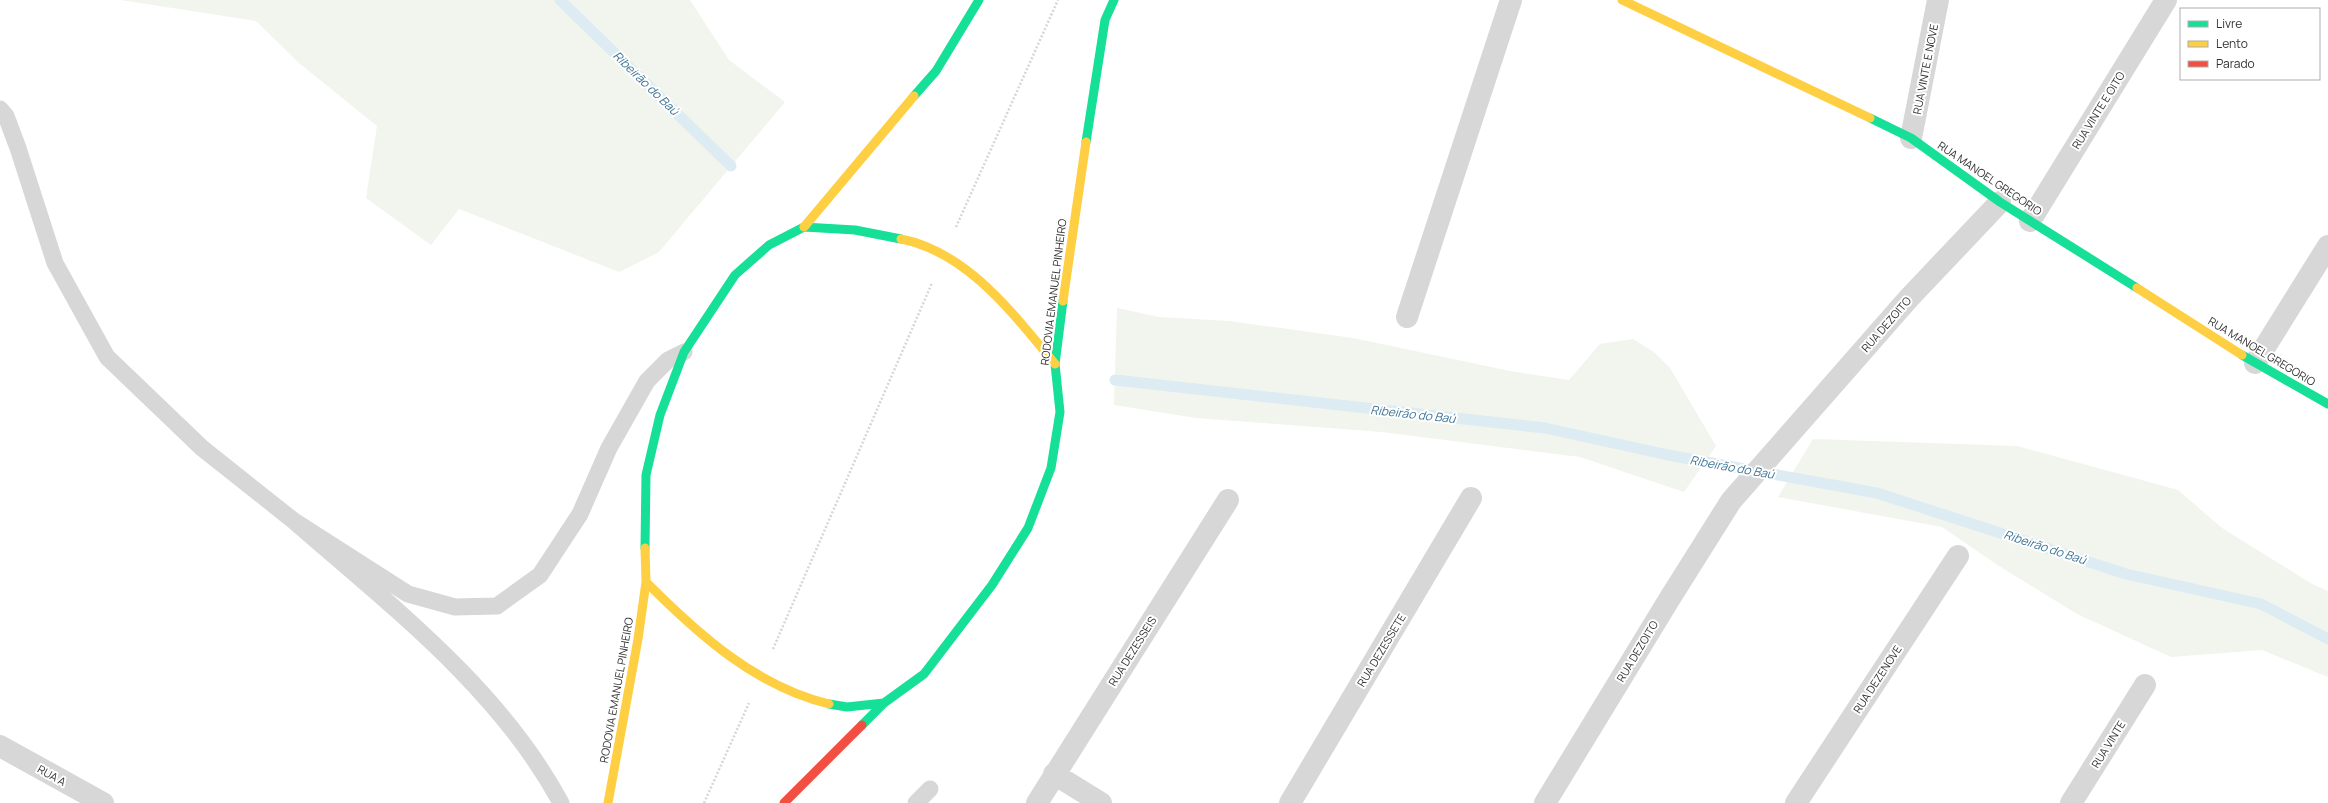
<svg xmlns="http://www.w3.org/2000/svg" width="2328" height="803" viewBox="0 0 2328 803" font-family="Manrope,sans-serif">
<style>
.green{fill:#f1f5ed}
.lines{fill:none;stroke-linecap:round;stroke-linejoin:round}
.stream{stroke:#ddebf3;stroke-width:11}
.path{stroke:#d6d6d6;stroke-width:2.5;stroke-dasharray:2 2;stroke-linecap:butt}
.lane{stroke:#d7d7d7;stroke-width:17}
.street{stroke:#d7d7d7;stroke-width:22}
.fast{stroke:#16e098;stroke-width:9}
.slow{stroke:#ffcf43;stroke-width:9}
.jam{stroke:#f24e42;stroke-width:9}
.labels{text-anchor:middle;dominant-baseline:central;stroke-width:4;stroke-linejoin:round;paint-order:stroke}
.street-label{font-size:11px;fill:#333;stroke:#fff}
.water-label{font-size:12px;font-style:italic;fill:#3f7597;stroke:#fff}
</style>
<rect width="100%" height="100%" fill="#fff"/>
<!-- green -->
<path class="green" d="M121 0H690L729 60 785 102 659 252 619 272 459 209 431 245 366 198 377 126 299 63 256 21Z
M1117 308 1159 317 1229 321 1353 338 1510 371 1569 380 1600 344 1633 339 1654 352 1670 368 1716 446 1684 492 1580 457 1382 432 1196 418 1114 405Z
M1813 439 2017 446 2178 490 2222 528 2312 584 2328 591V677L2262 650 2171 657 2077 614 1999 566 1942 527 1778 497Z"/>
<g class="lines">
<!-- stream -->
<path class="stream" d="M560 0 731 166
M1115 380 1545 428 1668 455 1877 493 2126 574 2261 604 2328 639"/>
<!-- path -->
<path class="path" d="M956 227 1058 0
M773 649 932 283
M704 803 749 703"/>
<!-- lane -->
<path class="lane" d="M0 109 6 116 18 148 55 263 107 357 202 448 294 521
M561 803C499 688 391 606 294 521L408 594 455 607 497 606 540 575 580 514 609 448 647 381 668 360 684 352
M916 803 930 789"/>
<!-- street -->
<path class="street" d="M1911 138 1938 0
M2030 221 2166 0
M1407 317 1511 0
M2255 363 2328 246
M0 746 103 803
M1054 774 1101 803
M1037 803 1228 500
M1290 803 1471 498
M1545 803 1670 598 1731 501 1909 298 2000 202
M1796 803 1958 556
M2071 803 2145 685"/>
<!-- fast -->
<path class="fast" d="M914 96 936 71 979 0
M1870 118 1911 138 2000 202 2137 288
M1086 142 1105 20 1114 0
M2242 355 2328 404
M645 548 646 475 660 415 684 352 735 275 769 245 804 227 855 230 901 239
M829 704 847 707 884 703
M862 725 884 703 924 674 992 585 1028 528 1051 468 1060 412 1055 364 1063 301"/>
<!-- slow -->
<path class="slow" d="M1622 0 1870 118
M804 227 914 96
M901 239C968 252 1014 315 1055 364
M2137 288 2242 355
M1063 301 1086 142
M646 582C698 634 755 686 829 704
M608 803 638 639 646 582 645 548"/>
<!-- jam -->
<path class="jam" d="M784 803 862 725"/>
</g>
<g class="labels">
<!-- street labels -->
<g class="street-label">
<text transform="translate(1925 69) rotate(-79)">RUA VINTE E NOVE</text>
<text transform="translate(2098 110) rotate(-58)">RUA VINTE E OITO</text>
<text transform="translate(1990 178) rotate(34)">RUA MANOEL GREGORIO</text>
<text transform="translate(1053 292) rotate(-83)">RODOVIA EMANUEL PINHEIRO</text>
<text transform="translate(1886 324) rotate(-49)">RUA DEZOITO</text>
<text transform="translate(2262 351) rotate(31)">RUA MANOEL GREGORIO</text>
<text transform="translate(1381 650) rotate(-59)">RUA DEZESSETE</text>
<text transform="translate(1132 651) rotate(-58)">RUA DEZESSEIS</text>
<text transform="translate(1637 651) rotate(-59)">RUA DEZOITO</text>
<text transform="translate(1877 679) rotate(-57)">RUA DEZENOVE</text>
<text transform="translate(616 690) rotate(-80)">RODOVIA EMANUEL PINHEIRO</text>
<text transform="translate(2108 744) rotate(-58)">RUA VINTE</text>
<text transform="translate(52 775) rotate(29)">RUA A</text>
</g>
<!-- water labels -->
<g class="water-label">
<text transform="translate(646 83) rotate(44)">Ribeirão do Baú</text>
<text transform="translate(1413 414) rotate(6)">Ribeirão do Baú</text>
<text transform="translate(1732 467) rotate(10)">Ribeirão do Baú</text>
<text transform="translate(2045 547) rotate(18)">Ribeirão do Baú</text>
</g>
</g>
<!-- legend -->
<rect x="2180" y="8" width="140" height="72" fill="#ffffff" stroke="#adadad"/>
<rect x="2188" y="21" width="20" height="6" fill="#16e098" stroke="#adadad"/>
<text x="2216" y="28" font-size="12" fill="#333333">Livre</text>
<rect x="2188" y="41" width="20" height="6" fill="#ffcf43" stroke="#adadad"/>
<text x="2216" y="48" font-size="12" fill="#333333">Lento</text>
<rect x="2188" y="61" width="20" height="6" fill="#f24e42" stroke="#adadad"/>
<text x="2216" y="68" font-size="12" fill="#333333">Parado</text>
</svg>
